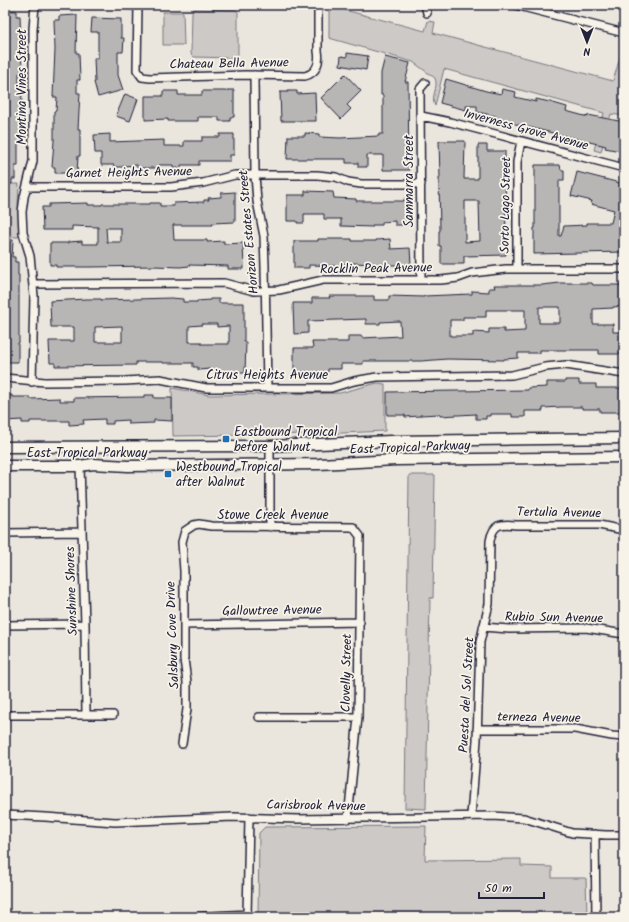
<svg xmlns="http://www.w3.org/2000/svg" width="629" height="922" viewBox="0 0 629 922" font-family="Kalam,sans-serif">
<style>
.green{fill:#cdc9c6;stroke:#787680}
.building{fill:#b8b6b5;stroke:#22223b;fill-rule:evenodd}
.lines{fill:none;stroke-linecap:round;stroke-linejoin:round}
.minor-casing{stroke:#22223b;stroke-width:10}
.secondary-casing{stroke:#22223b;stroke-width:13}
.minor{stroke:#f7f3e8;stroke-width:7}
.secondary{stroke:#f7f3e8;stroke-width:10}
.poi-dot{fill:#1f6fb2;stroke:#f7f3e8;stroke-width:1.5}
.labels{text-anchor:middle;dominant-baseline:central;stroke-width:3.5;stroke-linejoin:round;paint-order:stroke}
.street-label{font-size:13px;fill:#22223b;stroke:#f7f3e8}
.poi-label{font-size:13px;fill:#22223b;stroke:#f7f3e8;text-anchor:start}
</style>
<rect width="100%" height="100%" fill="#eae6de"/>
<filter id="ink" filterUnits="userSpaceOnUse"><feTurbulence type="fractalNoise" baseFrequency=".025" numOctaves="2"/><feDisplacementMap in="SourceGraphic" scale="8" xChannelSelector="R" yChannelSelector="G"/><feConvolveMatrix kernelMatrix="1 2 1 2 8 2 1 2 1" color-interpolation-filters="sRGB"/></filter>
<g filter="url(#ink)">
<!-- green -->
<path class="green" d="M329 6 425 31 428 21 435 22 433 33 613 81 624 44V78L623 84 624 85V116L611 114 601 152 594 150 604 113 444 69 435 106C430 96 439 88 435 78L413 62 329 38Z
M194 9 236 10 238 12V54L235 58 194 57 191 54 192 12Z
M163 12H183L184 45H163Z
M5 184H19L18 203 19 237H5Z
M377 383 385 384V431L321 434 173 436 172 388 209 395 340 393Z
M409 475H435L433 598H430L426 809 405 808Z
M426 826 425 860 521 859V866L552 867V878H586L587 913 585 917H258L259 833 265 827Z"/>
<!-- building -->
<path class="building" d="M5 10 17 11V16H20L22 73H19V87H22L21 143H18V166H15V179H12V184H5Z
M77 15 76 53H79L80 80H77V93H80L78 129H80V156H78L77 173H55V167H52L54 141V111H56L57 97H53L55 49 54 20H59V16Z
M92 18 121 19V38H124L123 52H118V75L123 90 98 97 94 82H95L94 58H98V32H91Z
M347 53 368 56 366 70 340 65 341 56 347 57Z
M385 57 410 63 405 82H408L409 170H383V155H367V167H358V163H346V159H287L288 136H305V133L319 134V137L340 138 379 136V134H383V95H381V73Z
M345 74 361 91 347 105 351 109 341 119 321 98Z
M446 79 486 91 501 94 502 89 516 92 515 97 536 102V99L550 102 567 107 566 111 588 117V115L624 122V129L620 151 605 148 606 146 495 119 496 116 477 112V106H466V110L440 103Z
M227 90H234V117H230V121H219V117H198V121H168V119L145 120V96H163V91H178V95H202V91H227Z
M288 91H297V94L315 93 316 121H281L280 92H288Z
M125 94 138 99 130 121 116 116Z
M110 134V142L164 140V146H184V141H202V137H220V134H234V155H230V161H199V165H181V168H173V165H159V168H137V165L123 166V167H114V165H101V153H95L94 135Z
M439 141H465L464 179H478V145H487V151H505L506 255 464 256V264H441V246H439V231H440L439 178H440ZM465 201H479L480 241 465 242Z
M535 165H560L561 170H564V180H559V236H561L564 226 587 225V223H611L614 210 591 204 592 201 571 196 577 172 624 184V252L534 254V228H535Z
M305 191 333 192 334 198 356 199V201H404V199L411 198V225H395V221L382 222V225H373V227L341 226V219H324V214H304V223H297V221H287V195H305Z
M235 192V222L212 223 213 225H173L174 240H207V242L224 241V244L243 243 244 269H228V266L189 265V266L180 267 154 266 91 267H56V265H50V243H68V242L82 241V244H98V227L72 226V230H43L42 207H49V204L88 203V205H102V204H150V203H160V206H174V203L204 202V200H209L208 198 221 197V193ZM106 228H121V242H107Z
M5 239 13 240 12 257H15V262H18V275H19V343H18V362H5Z
M318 239H352V241H376V240L390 239 391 249 410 248 411 265H376V264L353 263 342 264V266L309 265V268H294V241H318Z
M560 283H592L593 285H624V306L613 307V308L593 309V324H613V332H624V354H599V350H540V353H518V358L504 359V360L447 359 421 361H363V364H341V369H328V372H294V348H313L312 342H348V336H362V338L401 336 400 321 380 322V324H366V319L308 321V333L294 334 293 303H312V298H330L329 296H374V300H389V296L424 297V296L472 294V291L489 292V288H495L494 285H542ZM539 307H560V323H539ZM486 310H525V331L504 332V329H489V333L473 332V336H450V320H463V317H486Z
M171 298 183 299V302H197V301L210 300V299H219V303H244V342H246L245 373H230V371H210V369L198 370V367H193V363H163V362H136V365L55 366V363H50L49 341H74V327H51L50 301 86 299H101V300ZM202 324H217V327L229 326V344H201V342H189V326L202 325ZM122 326V342H95V327Z
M565 380H579V384H596V388H624V412H600V409H582V407H561L543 408V411H525V417H512V414H490V416H486V419H476V414L440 416V414L420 415V416L405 417V415H387V392L528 390V388L547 387V382H565Z
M12 395V397H30V399L60 398V401H74V398L144 397V395H154V398H172V421L154 420V423L128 424V420L113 421V424H105V419L83 420 84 424 69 425V421H30V423H22V420L5 421V396Z"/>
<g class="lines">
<!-- minor casing -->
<g class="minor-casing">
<path id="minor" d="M128 5 138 6
M138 5 137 70 142 77 150 78 245 75 305 76C317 73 320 62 318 51V5
M425 5 427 13
M515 5 624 33
M254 75 255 175 257 201 264 236 265 267 267 388
M421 116 450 122 624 168
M27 187H171L203 183 235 175H317L336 177 348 182 361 184H421
M517 269V162L521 141
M421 280 420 89 425 83
M33 284 224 283 254 291 279 290 323 280H441L458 278 472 273 506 269H624
M5 378 45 382 125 381 160 379 206 388H331L354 381 377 377 512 375 545 367 566 365 624 374
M32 382 34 296 30 256 23 233 22 212 24 197 33 161V29L35 5
M270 446V527
M80 466 85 624 86 715
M5 533 82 532
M5 625 85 624
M184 625 360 622
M483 627 509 629 586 628 624 634
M5 715H113
M259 717H358
M477 729H575L612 736 624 737
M182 744 187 709V682L184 659V571L182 542 185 531 194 525 199 524 211 526 353 527 360 536 358 717 348 819
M5 815 45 817 115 822 233 817 297 819 493 816 524 818 572 833 606 835H624
M471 816 477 740 480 642 489 604 490 541C493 524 500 523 516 525H599L624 530
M595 834 596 917
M194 917 248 914
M247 917 249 817"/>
</g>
<!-- secondary casing -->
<g class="secondary-casing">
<path id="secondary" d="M5 447 270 446 391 441 624 438
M5 466H80L93 464 128 466 319 464 396 460 624 457"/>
</g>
<!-- minor -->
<use href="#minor" class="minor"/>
<!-- secondary -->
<use href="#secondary" class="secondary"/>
</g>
</g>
<!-- markers -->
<g class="poi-dot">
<rect x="222" y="435" width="8" height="8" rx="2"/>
<rect x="164" y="470" width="8" height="8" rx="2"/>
</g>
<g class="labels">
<!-- street labels -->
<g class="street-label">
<text transform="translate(229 64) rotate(-1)">Chateau Bella Avenue</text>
<text transform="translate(22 87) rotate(-90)">Montina Vines Street</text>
<text transform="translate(526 130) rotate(15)">Inverness Grove Avenue</text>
<text transform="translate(129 173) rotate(-1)">Garnet Heights Avenue</text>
<text transform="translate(409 181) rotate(-90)">Sammarra Street</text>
<text transform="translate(506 205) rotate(-89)">Sorto Lago Street</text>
<text transform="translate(249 232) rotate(-95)">Horizon Estates Street</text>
<text transform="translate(376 269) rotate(-1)">Rocklin Peak Avenue</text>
<text x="267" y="375">Citrus Heights Avenue</text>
<text transform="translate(410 448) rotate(-2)">East Tropical Parkway</text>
<text x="87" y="453">East Tropical Parkway</text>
<text transform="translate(559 513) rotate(1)">Tertulia Avenue</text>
<text x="273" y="515">Stowe Creek Avenue</text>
<text transform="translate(72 591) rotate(-92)">Sunshine Shores</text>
<text transform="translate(272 611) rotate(-1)">Gallowtree Avenue</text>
<text transform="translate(554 618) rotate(1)">Rubio Sun Avenue</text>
<text transform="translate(173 635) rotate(-92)">Salsbury Cove Drive</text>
<text transform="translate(347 673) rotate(-89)">Clovelly Street</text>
<text transform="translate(467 695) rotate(-87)">Puesta del Sol Street</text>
<text transform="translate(539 718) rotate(1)">terneza Avenue</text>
<text transform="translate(316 806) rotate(1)">Carisbrook Avenue</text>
</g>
<!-- poi labels -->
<g class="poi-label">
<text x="234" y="432">Eastbound Tropical<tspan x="234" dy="15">before Walnut</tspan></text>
<text x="176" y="467">Westbound Tropical<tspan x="176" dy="15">after Walnut</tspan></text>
</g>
</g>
<!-- margin -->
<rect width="629" height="922" fill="none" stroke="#f7f3e8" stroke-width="20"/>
<rect x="10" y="10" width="609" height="902" fill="none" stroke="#22223b" stroke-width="1.5" filter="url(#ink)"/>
<!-- north arrow -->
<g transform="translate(587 42) rotate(180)" stroke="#f7f3e8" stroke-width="3" paint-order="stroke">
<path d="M0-3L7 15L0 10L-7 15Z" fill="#22223b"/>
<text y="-6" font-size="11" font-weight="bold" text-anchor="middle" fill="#22223b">N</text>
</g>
<!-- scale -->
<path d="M479 892v6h65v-6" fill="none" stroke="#22223b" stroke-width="2"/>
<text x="485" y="892" font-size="12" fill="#22223b" stroke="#f7f3e8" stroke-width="3" paint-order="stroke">50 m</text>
</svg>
